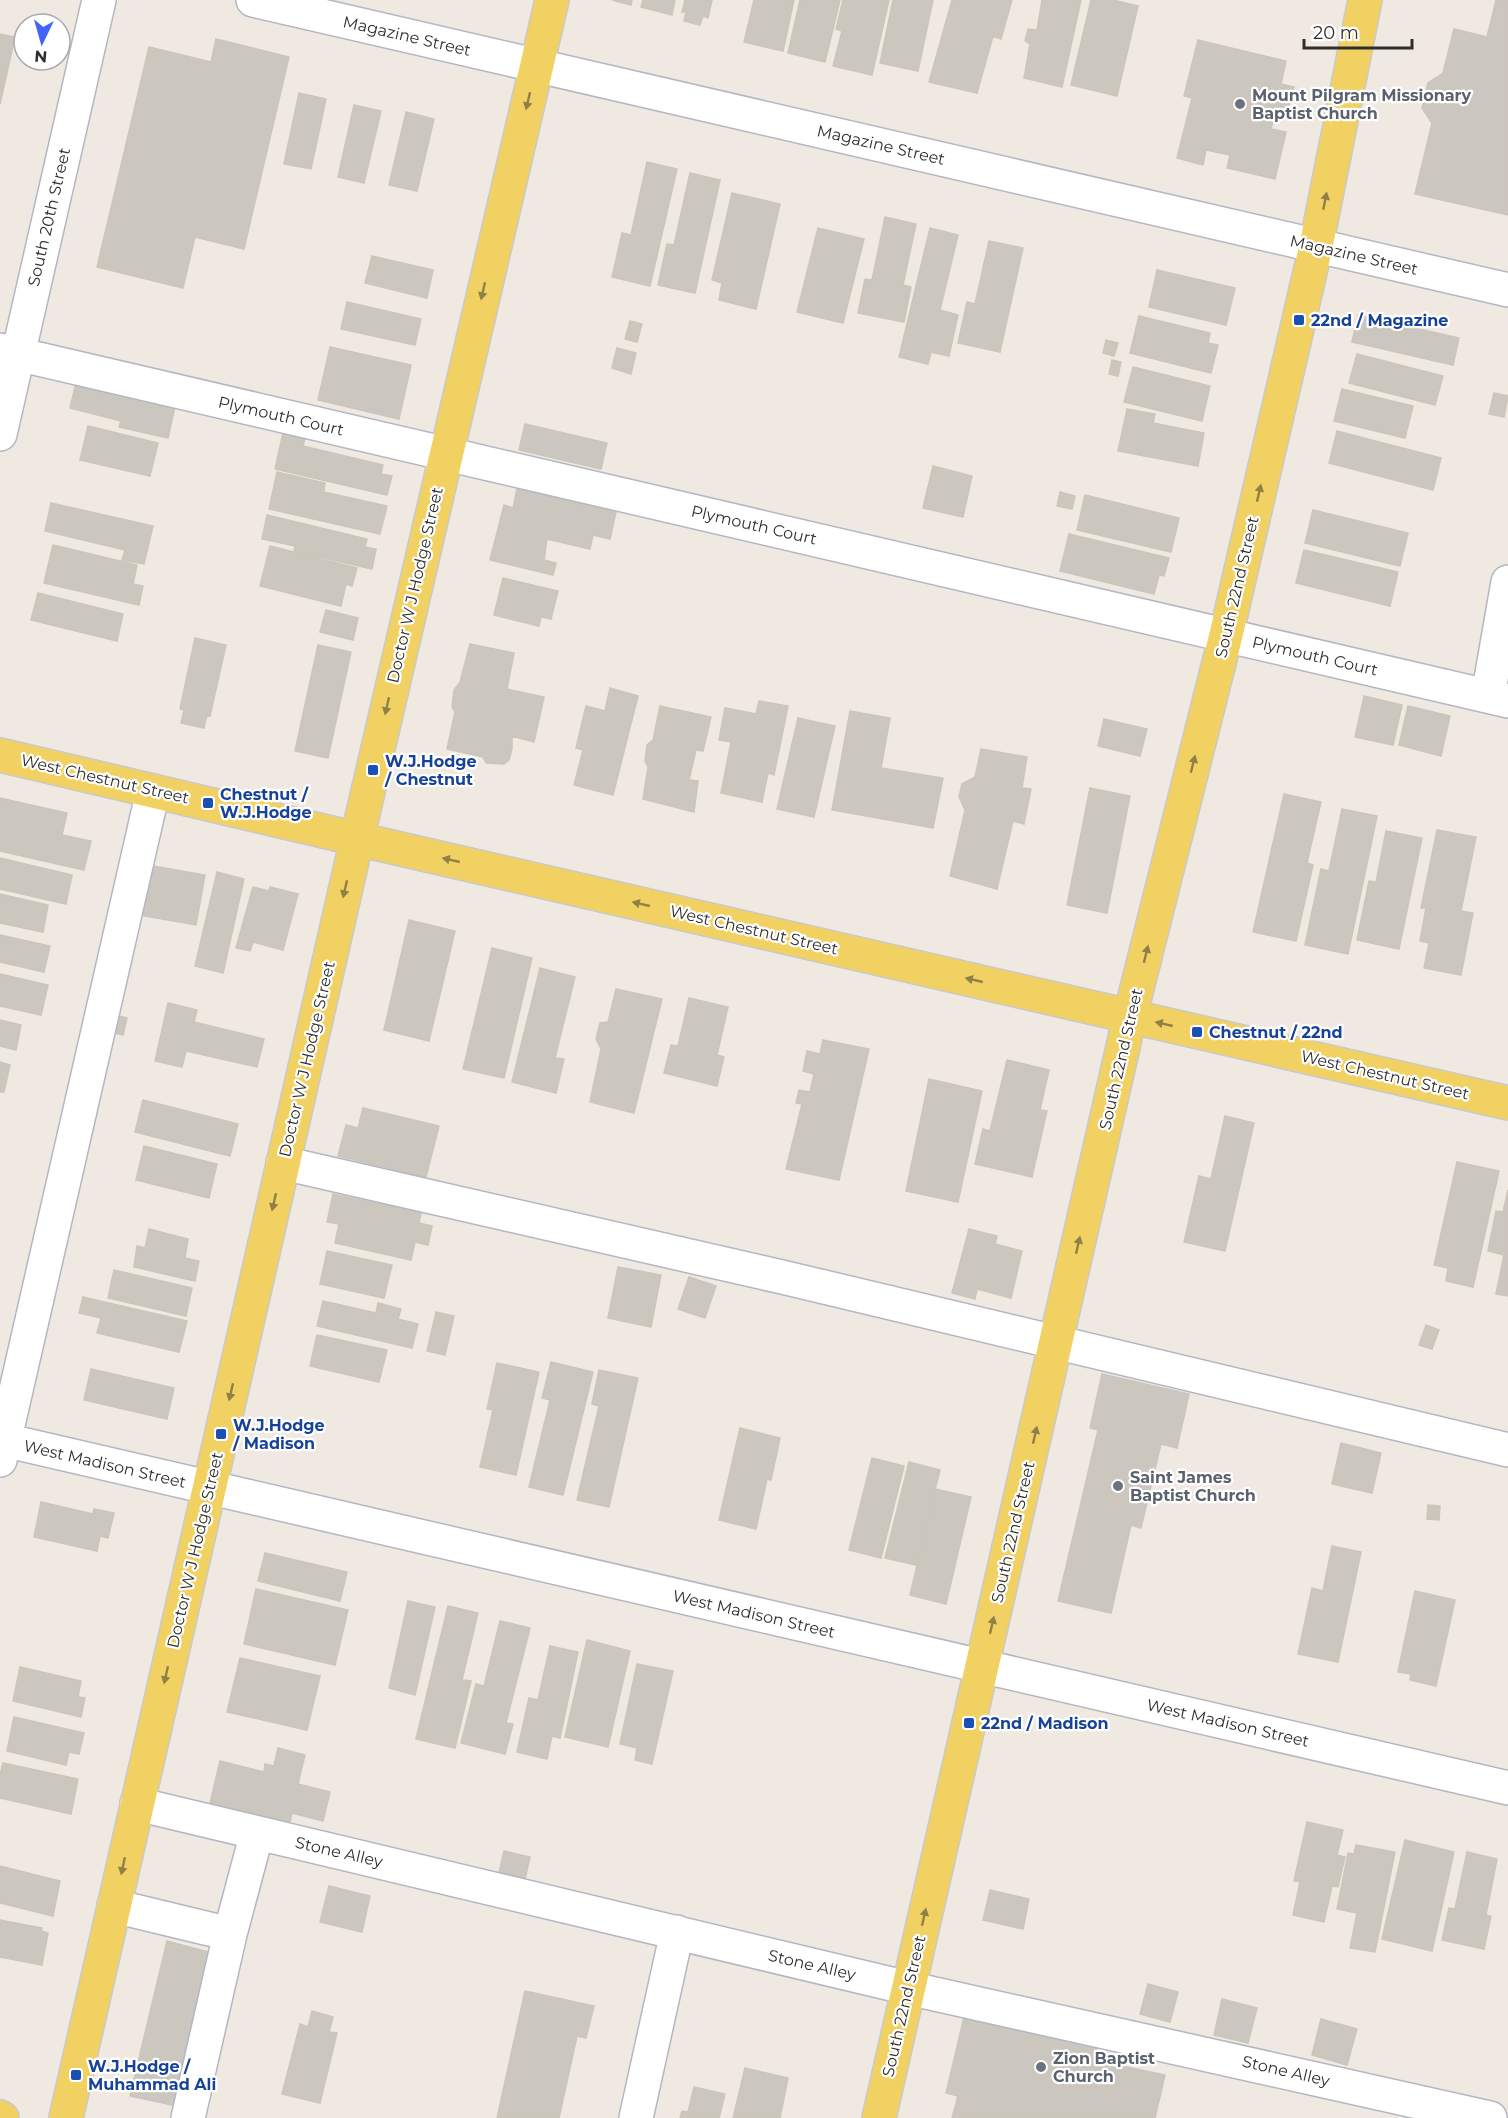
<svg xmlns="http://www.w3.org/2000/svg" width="1508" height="2118" viewBox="0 0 1508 2118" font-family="Montserrat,sans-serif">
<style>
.building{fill:#cbc7bf;stroke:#cbc5ba;stroke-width:1.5}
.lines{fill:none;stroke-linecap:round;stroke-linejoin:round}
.minor-casing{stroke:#b4b7c1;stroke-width:36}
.major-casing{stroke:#c9c9c9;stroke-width:36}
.minor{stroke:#fff;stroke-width:33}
.major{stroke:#f2d163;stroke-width:33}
.oneway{fill:#908048}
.worship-dot{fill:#6b7280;stroke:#fff;stroke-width:2}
.transit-dot{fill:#1a4fb4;stroke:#fff;stroke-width:2}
.labels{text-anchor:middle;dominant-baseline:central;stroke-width:4.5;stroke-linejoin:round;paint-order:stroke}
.street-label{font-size:16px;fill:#2e2e2e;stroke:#fff}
.worship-label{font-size:16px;font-weight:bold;fill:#5b616d;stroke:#fff;text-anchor:start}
.transit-label{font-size:16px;font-weight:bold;fill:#164399;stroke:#fff;text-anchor:start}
</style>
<rect width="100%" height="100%" fill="#efe9e1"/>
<!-- building -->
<path class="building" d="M612 0H632L631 5Z
M643 0H675L672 15 641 7Z
M685 0H712L708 18 703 16 700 25 684 21 686 12H682Z
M754 0H794L783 51 744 42Z
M800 0H840L825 62 788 53Z
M843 0H889L872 75 833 66 842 31 836 29Z
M893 0H933L918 71 880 63Z
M952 0H1012L1001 39 993 36 977 93 929 82Z
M1042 0H1081L1062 87 1024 78 1030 44 1025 41 1028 29 1037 30Z
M1091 0H1113L1138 6 1117 96 1071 85Z
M1496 0H1508V215L1415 194 1432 123 1422 108 1428 83 1443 73 1454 29 1487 37Z
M0 34 15 37 0 104Z
M216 39 289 57 244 249 195 237 183 288 97 267 149 47 211 62Z
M1198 40 1286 61 1281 84 1294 87 1287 113 1276 110 1271 129 1286 132 1275 179 1227 168 1230 155 1206 150 1203 165 1177 158 1192 98 1184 96Z
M299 93 326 99 311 169 284 164Z
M354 105 381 111 364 183 338 177Z
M406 112 434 119 417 191 389 185Z
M647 162 677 169 650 286 612 277 622 233 631 235Z
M690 173 720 180 695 293 658 285 667 244 674 245Z
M732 193 780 204 756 309 719 300 722 283 712 280Z
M885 217 916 224 903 285 911 287 904 322 858 313 865 279 872 280Z
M818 228 864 239 843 323 797 312Z
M930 228 958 235 940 310 958 315 949 356 931 352 928 364 899 357Z
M989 241 1023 248 1000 352 958 343 967 302 975 304Z
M372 256 433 270 427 298 365 283Z
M1157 270 1235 288 1226 325 1149 307Z
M347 302 421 319 415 345 341 329Z
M1358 315 1459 338 1453 365 1352 342Z
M1139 316 1210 333 1208 343 1218 345 1211 373 1130 353Z
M630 321 642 324 637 342 625 339Z
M1106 340 1118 343 1114 356 1103 353Z
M330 347 411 365 399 419 318 400Z
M617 348 636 353 631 374 612 368Z
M1357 354 1443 376 1435 405 1349 383Z
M1112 360 1121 362 1118 376 1109 374Z
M1133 367 1210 386 1202 421 1124 402Z
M77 379 176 402 168 438 119 427 121 421 70 408Z
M1342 389 1413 406 1405 438 1334 421Z
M1494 393 1508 396 1504 417 1489 414Z
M1127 409 1155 414 1153 423 1204 433 1198 466 1118 451Z
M525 424 607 443 601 469 519 450Z
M88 426 158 443 150 476 80 460Z
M1337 431 1441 458 1433 490 1329 463Z
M283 433 305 438 303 446 383 465 381 474 392 476 387 495 275 469Z
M933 466 972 476 963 517 923 508Z
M277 472 325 483 324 492 387 506 380 534 269 509Z
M517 489 616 512 610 539 593 535 590 549 547 539 544 560 556 563 553 575 490 560 504 505 513 508Z
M1060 492 1075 496 1072 509 1057 506Z
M1085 495 1179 518 1171 552 1077 530Z
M51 503 153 526 144 564 122 560 125 550 45 531Z
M1313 510 1408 533 1400 566 1305 543Z
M267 515 367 539 365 547 376 549 372 569 294 551 295 546 262 539Z
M1069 534 1169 558 1164 576 1159 575 1154 594 1060 571Z
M53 545 137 565 133 584 143 586 139 605 44 583Z
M270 546 357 568 352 586 346 584 341 606 260 586Z
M1304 550 1398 572 1390 606 1296 583Z
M503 578 558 591 551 619 541 617 539 626 494 615Z
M38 593 123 614 117 641 31 620Z
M326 610 358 618 353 640 320 632Z
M195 638 226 645 210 716 207 715 204 728 181 723 184 710 180 709Z
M470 644 514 653 507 689 544 697 534 742 512 736V749L509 760 504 764 486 763 483 757 447 749 455 712 452 707 454 690 460 682Z
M318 645 351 652 328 758 295 751Z
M610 688 638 696 613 795 574 785 583 750 576 748 586 706 605 711Z
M1364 696 1402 705 1393 745 1355 737Z
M759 701 788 706 774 775 768 773 762 802 721 793 731 742 719 740 725 708 756 714Z
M660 706 711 717 703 751 696 750 689 780 698 781 694 812 643 799 648 767 645 761 647 745 653 740Z
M1408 706 1450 716 1441 756 1399 745Z
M850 711 890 718 881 768 943 778 933 828 832 810Z
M798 718 835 726 814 817 777 809Z
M1104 719 1147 729 1140 756 1098 746Z
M981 749 1027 757 1022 788 1031 789 1024 824 1013 821 997 889 950 876 965 810 959 797 962 784 975 777Z
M1090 788 1130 796 1107 913 1067 905Z
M1284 794 1321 802 1307 863 1313 865 1296 941 1253 932Z
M0 798 67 813 62 835 91 841 84 870 0 851Z
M1342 809 1377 816 1348 954 1305 945 1321 869 1329 871Z
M1437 830 1476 837 1461 911 1473 913 1461 975 1424 968 1429 943 1420 941 1426 908H1421Z
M1386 831 1422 838 1399 949 1357 940 1369 881 1376 882Z
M0 858 72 875 66 904 0 889Z
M142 864 205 875 196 925 133 914Z
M217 872 244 879 223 973 195 966Z
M253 887 269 891 270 887 298 894 283 950 253 942 250 951 236 948Z
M0 894 48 905 43 932 0 923Z
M409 920 455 931 429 1041 384 1030Z
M0 935 50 946 44 972 0 962Z
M492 948 532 958 504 1078 463 1069Z
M540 968 575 977 555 1058 564 1059 556 1093 512 1082Z
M0 974 48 985 41 1015 0 1006Z
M616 989 662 999 634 1113 590 1102 601 1049 596 1039 600 1023 608 1022Z
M689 998 728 1007 717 1055 724 1057 717 1086 664 1073 671 1045 678 1046Z
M168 1003 197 1010 194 1022 264 1039 257 1067 186 1051 182 1067 155 1061Z
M107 1013 127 1018 123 1035 103 1030Z
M0 1020 21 1025 16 1050 0 1046Z
M823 1040 869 1049 839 1180 786 1169 802 1104 796 1103 799 1090 810 1092 814 1074 803 1071 807 1051 820 1054Z
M1007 1060 1049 1070 1040 1110 1047 1111 1032 1177 975 1164 983 1129 990 1131Z
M0 1062 10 1065 4 1092H0Z
M929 1079 982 1091 958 1202 906 1191Z
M143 1100 238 1124 230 1156 135 1132Z
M363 1108 439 1126 426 1177 338 1156 346 1125 358 1128Z
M1225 1116 1254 1123 1225 1251 1184 1242 1199 1176 1211 1179Z
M144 1146 217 1164 209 1198 136 1180Z
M1457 1162 1499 1171 1473 1287 1446 1281 1448 1268 1434 1265Z
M1508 1190V1296L1496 1294 1504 1255 1488 1251 1496 1211 1503 1212Z
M333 1194 421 1213 419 1223 432 1226 428 1245 415 1242 411 1260 335 1243 339 1224 327 1222Z
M149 1229 188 1239 185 1258 199 1261 195 1281 134 1267 137 1246 145 1248Z
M969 1229 997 1236 995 1244 1022 1251 1011 1298 977 1289 975 1299 952 1293Z
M327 1251 392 1265 384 1298 320 1284Z
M618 1267 661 1275 651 1327 608 1318Z
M114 1270 192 1288 186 1316 108 1298Z
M689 1277 716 1286 705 1318 678 1309Z
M83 1297 187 1321 179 1352 97 1333 101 1318 79 1313Z
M323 1301 376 1313 378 1303 401 1309 398 1319 418 1324 412 1348 317 1326Z
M436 1312 454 1316 445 1355 427 1351Z
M1426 1325 1439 1330 1432 1349 1419 1345Z
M317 1335 387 1350 379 1382 310 1366Z
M551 1362 593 1372 563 1495 529 1487 550 1400 542 1398Z
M497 1363 539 1372 516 1475 480 1467 493 1410 487 1409Z
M91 1369 174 1388 167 1419 84 1400Z
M599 1370 638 1378 609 1507 577 1500 599 1406 592 1404Z
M1102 1374 1189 1394 1177 1448 1161 1444 1141 1528 1131 1525 1111 1613 1058 1601 1098 1430 1090 1428Z
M740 1428 780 1438 771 1480 767 1479 756 1529 719 1520Z
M1341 1443 1381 1453 1372 1493 1332 1484Z
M872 1458 904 1466 881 1558 849 1550Z
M909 1462 940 1470 916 1565 885 1558Z
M935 1489 971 1497 946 1604 910 1595Z
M41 1502 93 1514 94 1509 114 1513 108 1538 100 1536 97 1551 34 1537Z
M1428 1505 1440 1506 1439 1520 1427 1519Z
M1332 1546 1361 1552 1338 1662 1298 1654 1312 1588 1323 1591Z
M265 1553 347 1572 340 1601 258 1581Z
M256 1589 348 1610 335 1665 244 1644Z
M1415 1591 1455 1600 1436 1686 1410 1680 1411 1674 1398 1672Z
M408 1601 435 1607 415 1695 389 1688Z
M448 1606 478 1613 462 1680 471 1681 455 1748 416 1739Z
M500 1621 530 1628 506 1723 513 1724 505 1754 461 1743 476 1684 484 1686Z
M587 1640 630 1651 608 1747 565 1737Z
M550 1646 578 1652 560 1738 552 1736 547 1759 517 1752 529 1698 538 1700Z
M240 1658 320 1676 307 1730 227 1712Z
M637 1664 673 1671 652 1764 635 1760 637 1748 620 1744Z
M20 1667 81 1681 78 1697 85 1698 81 1717 13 1701Z
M14 1717 84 1733 79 1754 69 1752 66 1765 7 1751Z
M278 1748 305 1755 298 1784 330 1792 323 1821 292 1813 290 1822 210 1803 220 1761 264 1772 265 1764 274 1766Z
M3 1763 78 1779 71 1814 0 1798V1775Z
M1307 1822 1343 1830 1337 1855 1345 1857 1338 1887 1332 1886 1324 1922 1293 1915 1300 1882 1294 1881Z
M1405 1840 1454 1852 1432 1951 1382 1939Z
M1356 1845 1395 1852 1375 1952 1350 1948 1357 1913 1337 1909 1348 1853 1354 1854Z
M504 1851 530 1857 525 1879 499 1873Z
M1467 1852 1497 1859 1486 1915 1491 1916 1484 1949 1442 1940 1449 1908 1455 1909Z
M0 1866 60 1881 53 1916 0 1903Z
M329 1886 370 1896 362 1932 320 1922Z
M990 1890 1029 1899 1023 1929 983 1920Z
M0 1920 42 1928 41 1931 48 1933 42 1965 0 1957Z
M167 1941 212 1953 177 2106 130 2096Z
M1148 1984 1178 1992 1170 2022 1140 2014Z
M525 1991 594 2006 586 2038 577 2036 559 2118H497Z
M1222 1999 1257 2008 1248 2043 1214 2035Z
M312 2011 333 2017 329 2032 337 2033 320 2103 282 2094 300 2024 308 2027Z
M965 2013 1098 2045 1094 2060 1165 2075 1155 2118H952L958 2096 946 2093Z
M1321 2019 1357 2029 1347 2065 1312 2055Z
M745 2068 788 2078 780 2118H733Z
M694 2087 725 2094 719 2118H680L682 2111 688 2112Z"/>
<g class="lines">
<!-- minor casing -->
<g class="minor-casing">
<path id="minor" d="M253 0 1508 290
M0 350 1508 701
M0 434 99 0
M1488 696 1508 582
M283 1163 782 1277 1508 1450
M0 1439 1508 1788
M0 1460 153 791
M137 1804 908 1988 1490 2118
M114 1906 230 1934 188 2118
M230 1934 257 1833
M636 2118 677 1932"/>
</g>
<!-- major casing -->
<g class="major-casing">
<path id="major" d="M0 755 357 839 1508 1103
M0 2117 2 2118
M66 2118 357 839 552 0
M879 2118 1130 1016 1226 635 1299 320 1316 246 1365 0"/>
</g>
<!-- minor -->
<use href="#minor" class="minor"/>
<!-- major -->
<use href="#major" class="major"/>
</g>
<!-- one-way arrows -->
<defs><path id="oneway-solid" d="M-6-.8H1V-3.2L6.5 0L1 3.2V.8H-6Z" transform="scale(1.5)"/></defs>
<g class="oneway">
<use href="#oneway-solid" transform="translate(528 101) rotate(103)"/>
<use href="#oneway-solid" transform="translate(1325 201) rotate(-79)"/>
<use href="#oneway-solid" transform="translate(483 291) rotate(103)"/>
<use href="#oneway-solid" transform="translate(1259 493) rotate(-77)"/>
<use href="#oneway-solid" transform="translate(387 706) rotate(103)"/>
<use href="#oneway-solid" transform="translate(1193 764) rotate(-76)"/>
<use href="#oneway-solid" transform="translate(451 860) rotate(-167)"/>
<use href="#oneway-solid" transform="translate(345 889) rotate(103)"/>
<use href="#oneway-solid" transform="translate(641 904) rotate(-167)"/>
<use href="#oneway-solid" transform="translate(1146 954) rotate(-76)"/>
<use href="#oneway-solid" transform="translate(974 980) rotate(-167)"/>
<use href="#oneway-solid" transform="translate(1164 1024) rotate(-167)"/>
<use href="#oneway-solid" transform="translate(274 1202) rotate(103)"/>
<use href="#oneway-solid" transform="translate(1078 1245) rotate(-77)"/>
<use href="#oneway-solid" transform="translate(231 1392) rotate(103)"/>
<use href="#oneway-solid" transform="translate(1035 1435) rotate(-77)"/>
<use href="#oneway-solid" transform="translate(992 1625) rotate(-77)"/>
<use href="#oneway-solid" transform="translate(166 1675) rotate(103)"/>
<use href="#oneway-solid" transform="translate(123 1866) rotate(102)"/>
<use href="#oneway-solid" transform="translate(924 1917) rotate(-77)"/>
</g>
<!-- markers -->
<g class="worship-dot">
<circle cx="1240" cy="104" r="6"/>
<circle cx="1118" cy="1486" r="6"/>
<circle cx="1041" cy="2067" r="6"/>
</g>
<g class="transit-dot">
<rect x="1293" y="314" width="12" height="12" rx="3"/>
<rect x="367" y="764" width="12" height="12" rx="3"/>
<rect x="202" y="797" width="12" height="12" rx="3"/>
<rect x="1191" y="1026" width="12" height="12" rx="3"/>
<rect x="215" y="1428" width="12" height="12" rx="3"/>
<rect x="963" y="1717" width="12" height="12" rx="3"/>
<rect x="70" y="2069" width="12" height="12" rx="3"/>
</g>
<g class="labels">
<!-- street labels -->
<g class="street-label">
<text transform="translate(407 36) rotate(13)">Magazine Street</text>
<text transform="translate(881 145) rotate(13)">Magazine Street</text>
<text transform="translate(49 217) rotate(-77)">South 20th Street</text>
<text transform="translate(1354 255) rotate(13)">Magazine Street</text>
<text transform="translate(281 416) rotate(13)">Plymouth Court</text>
<text transform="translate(754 525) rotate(13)">Plymouth Court</text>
<text transform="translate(415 585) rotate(-77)">Doctor W J Hodge Street</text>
<text transform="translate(1237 587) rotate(-77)">South 22nd Street</text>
<text transform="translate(1315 656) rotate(13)">Plymouth Court</text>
<text transform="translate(105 779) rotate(13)">West Chestnut Street</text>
<text transform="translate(754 930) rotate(13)">West Chestnut Street</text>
<text transform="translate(307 1059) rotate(-77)">Doctor W J Hodge Street</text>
<text transform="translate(1121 1059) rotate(-77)">South 22nd Street</text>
<text transform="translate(1385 1075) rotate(13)">West Chestnut Street</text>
<text transform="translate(105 1464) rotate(13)">West Madison Street</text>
<text transform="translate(1013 1532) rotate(-77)">South 22nd Street</text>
<text transform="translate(195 1550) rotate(-77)">Doctor W J Hodge Street</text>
<text transform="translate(754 1614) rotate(13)">West Madison Street</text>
<text transform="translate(1228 1723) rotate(13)">West Madison Street</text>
<text transform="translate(339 1852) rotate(13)">Stone Alley</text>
<text transform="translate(812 1965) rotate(13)">Stone Alley</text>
<text transform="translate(904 2006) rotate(-77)">South 22nd Street</text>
<text transform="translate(1286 2071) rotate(13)">Stone Alley</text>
</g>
<!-- worship labels -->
<g class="worship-label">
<text x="1252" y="95">Mount Pilgram Missionary<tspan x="1252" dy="18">Baptist Church</tspan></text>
<text x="1130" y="1477">Saint James<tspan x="1130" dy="18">Baptist Church</tspan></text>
<text x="1053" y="2058">Zion Baptist<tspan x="1053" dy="18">Church</tspan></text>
</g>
<!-- transit labels -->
<g class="transit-label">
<text x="1311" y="320">22nd / Magazine</text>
<text x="385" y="761">W.J.Hodge<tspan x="385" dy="18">/ Chestnut</tspan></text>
<text x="220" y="794">Chestnut /<tspan x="220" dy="18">W.J.Hodge</tspan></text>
<text x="1209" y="1032">Chestnut / 22nd</text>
<text x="233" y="1425">W.J.Hodge<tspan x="233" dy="18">/ Madison</tspan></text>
<text x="981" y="1723">22nd / Madison</text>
<text x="88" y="2066">W.J.Hodge /<tspan x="88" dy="18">Muhammad Ali</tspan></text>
</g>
</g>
<!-- north arrow -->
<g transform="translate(42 42) rotate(185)"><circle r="28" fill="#ffffff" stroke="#ababab" stroke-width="1.5"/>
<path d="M0-4.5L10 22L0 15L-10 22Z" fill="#4264fb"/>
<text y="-9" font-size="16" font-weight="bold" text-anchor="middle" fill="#2e2e2e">N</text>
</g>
<!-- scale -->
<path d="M1304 39v9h108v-9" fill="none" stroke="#2e2e2e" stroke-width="3"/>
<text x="1313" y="39" font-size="18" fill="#2e2e2e" stroke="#ffffff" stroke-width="4.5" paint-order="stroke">20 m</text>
</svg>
